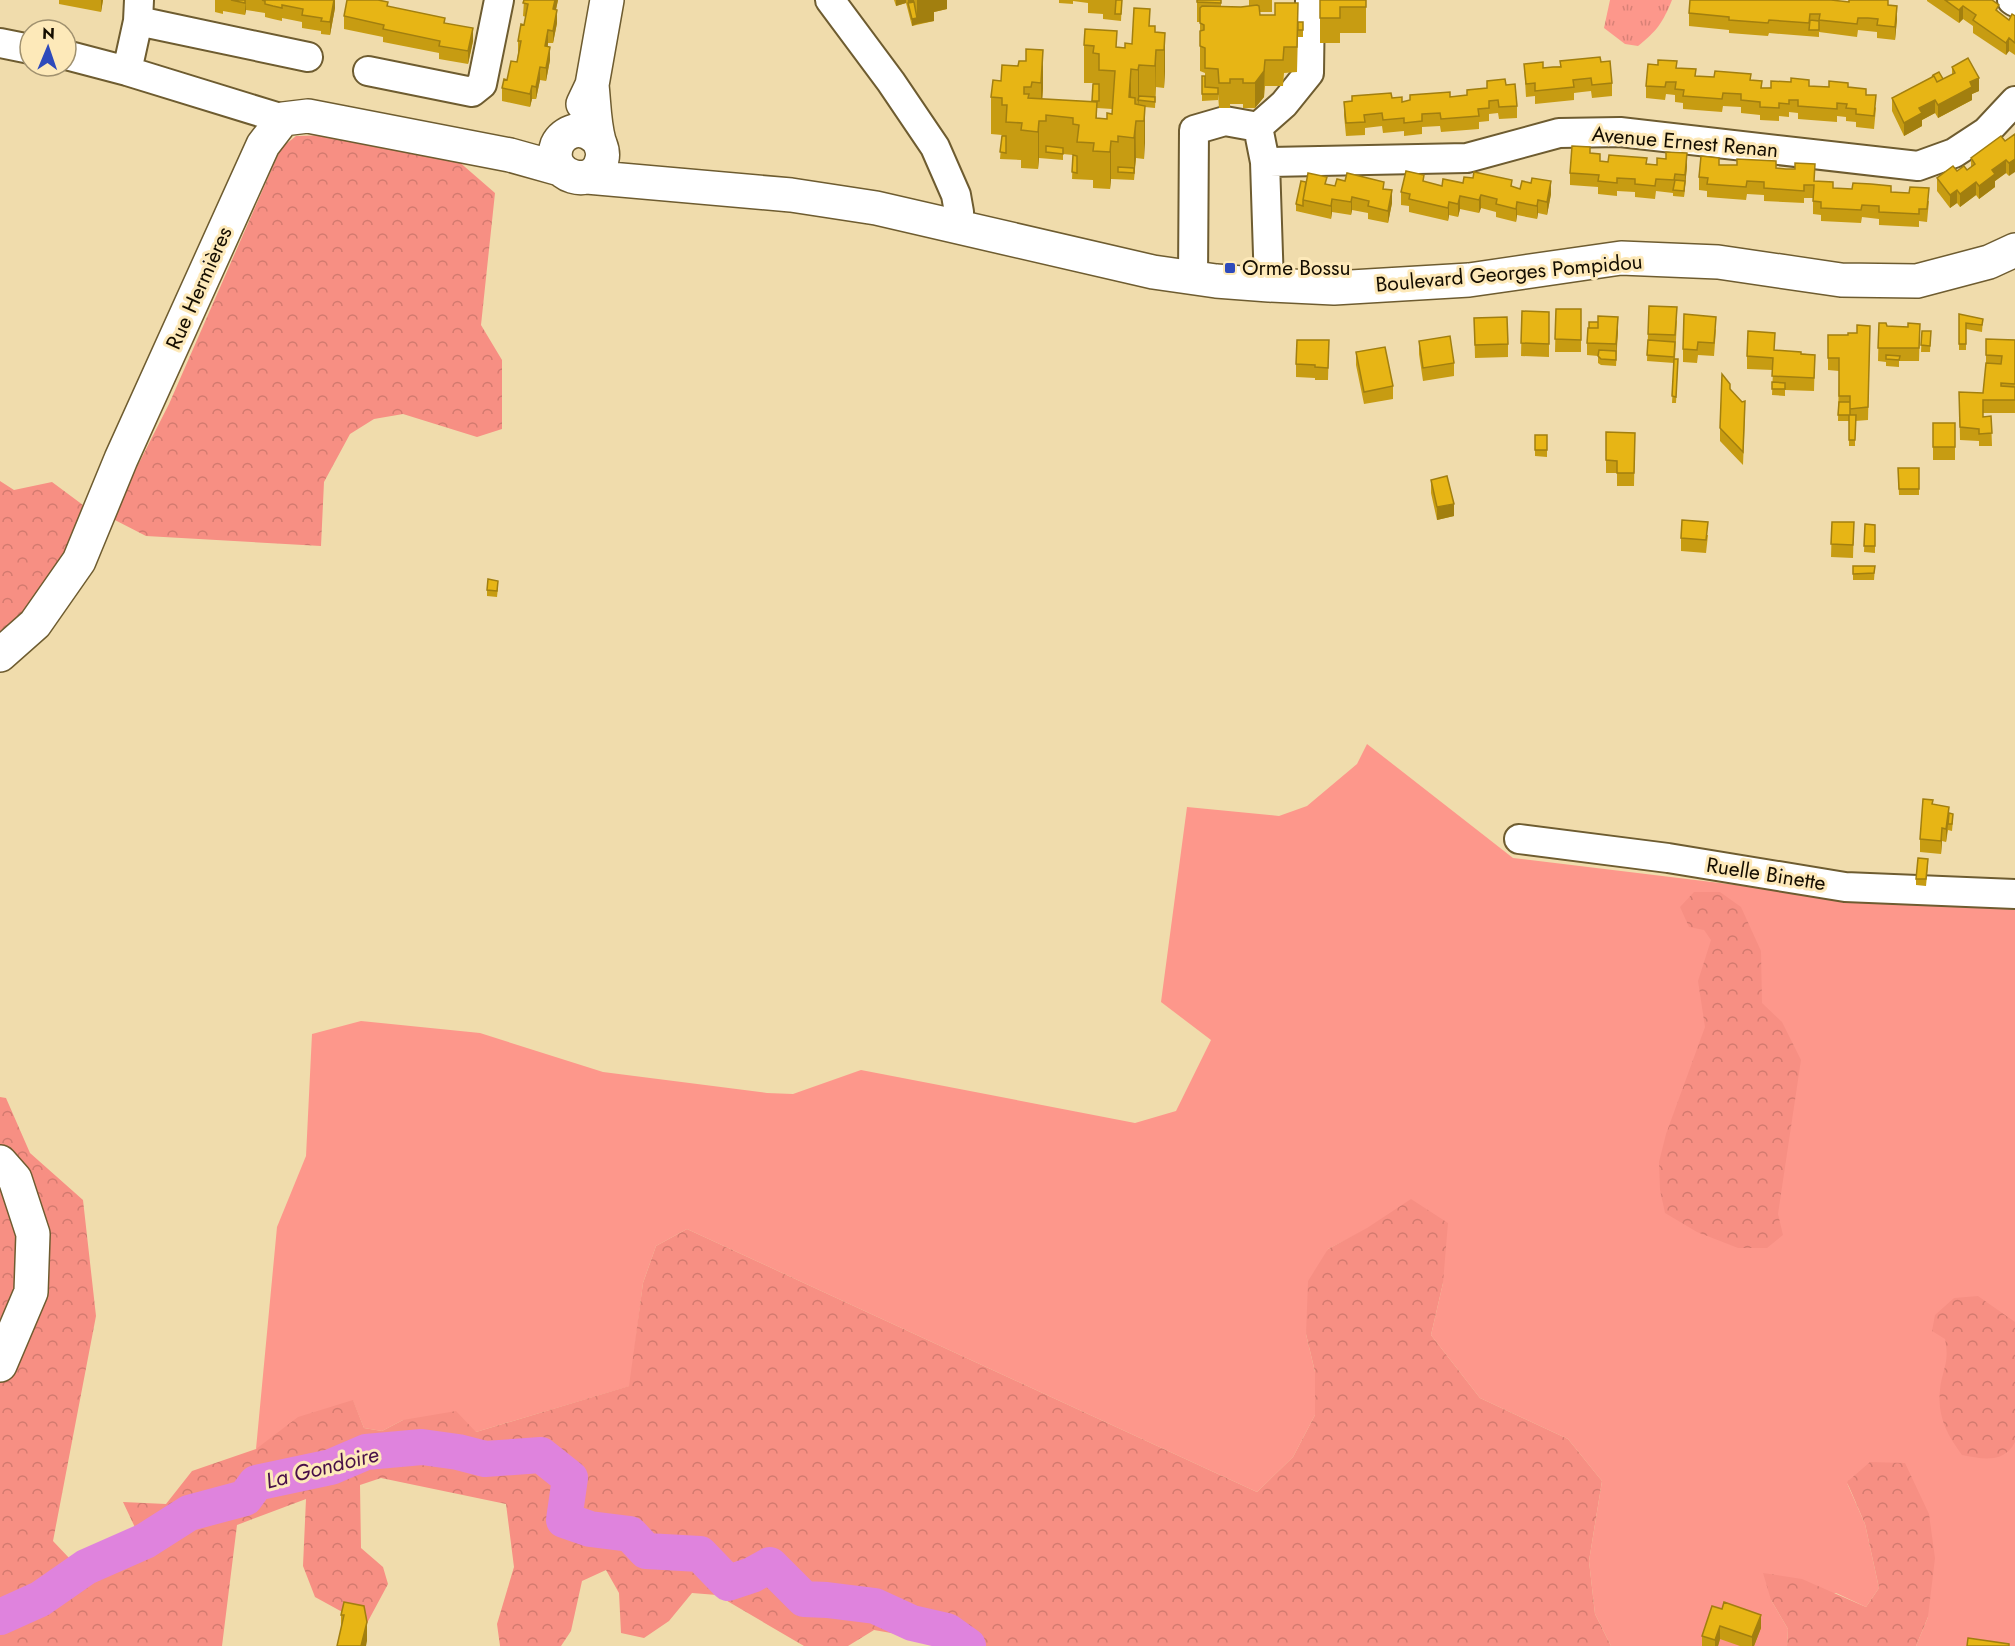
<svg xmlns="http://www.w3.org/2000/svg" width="2015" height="1646" viewBox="0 0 2015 1646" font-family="Jost,sans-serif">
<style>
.grass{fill:#fd978b}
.forest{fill:url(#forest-crowns)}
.park{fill:url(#park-tufts)}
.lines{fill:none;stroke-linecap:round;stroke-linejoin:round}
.river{stroke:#df83dd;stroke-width:36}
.minor-casing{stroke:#6e5c30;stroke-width:32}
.major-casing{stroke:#6e5c30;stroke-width:36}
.minor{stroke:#fff;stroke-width:28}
.major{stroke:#fff;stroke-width:33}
.wall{fill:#c79c12;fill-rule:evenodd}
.shaded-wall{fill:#a27f0f}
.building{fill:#e7b515;stroke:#a27f0f;stroke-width:1.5}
.poi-dot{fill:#2e4abb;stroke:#fde9b9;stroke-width:2}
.labels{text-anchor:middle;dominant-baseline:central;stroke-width:6;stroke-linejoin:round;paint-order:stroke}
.street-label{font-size:21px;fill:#140d00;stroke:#fde9b9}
.poi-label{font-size:21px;fill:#140d00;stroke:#fde9b9;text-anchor:start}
.water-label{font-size:22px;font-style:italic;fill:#480f48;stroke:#fde9b9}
</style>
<defs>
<pattern id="forest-crowns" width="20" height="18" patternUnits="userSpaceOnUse" patternTransform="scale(1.5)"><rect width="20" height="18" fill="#f78f83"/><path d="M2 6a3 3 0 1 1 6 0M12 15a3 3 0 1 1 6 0" fill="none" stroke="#d37a6f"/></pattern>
<pattern id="park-tufts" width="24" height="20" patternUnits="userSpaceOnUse" patternTransform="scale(1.5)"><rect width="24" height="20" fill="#fd978b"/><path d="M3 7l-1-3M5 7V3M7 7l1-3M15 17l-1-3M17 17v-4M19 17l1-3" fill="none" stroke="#d88176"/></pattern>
</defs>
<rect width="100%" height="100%" fill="#f0dcac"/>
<!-- grass -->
<path class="grass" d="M1367 744 1513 858 1886 903 2015 909V1646H1916L1928 1617 1847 1483 1865 1524 1879 1588 1866 1607 1836 1593 1771 1600 1788 1629 1787 1646H1611L1595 1614 1589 1561 1602 1481 1568 1439 1480 1398 1431 1335 1443 1283 1367 1229 1328 1249 1306 1334 1315 1372V1415L1293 1457 1257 1492 687 1229 656 1246 643 1283 630 1386 476 1432 403 1420 382 1431 364 1428 353 1401 256 1449 277 1227 306 1156 312 1034 361 1021 480 1033 603 1072 767 1093 793 1094 861 1070 1135 1123 1176 1111 1211 1040 1161 1002 1187 807 1279 816 1307 806 1357 764Z"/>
<!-- forest -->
<path class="forest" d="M328 135 457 160 495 193 481 325 502 360V429L477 437 403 414 374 419 350 434 324 482 321 546 146 536 111 518 169 404 281 148 296 136Z
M0 481 14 490 52 482 87 508 64 572 0 641Z
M1694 892H1720L1741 907 1761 951 1762 1003 1782 1022 1801 1060 1778 1214 1783 1235 1767 1248H1738L1697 1232 1665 1213 1660 1190 1659 1162 1666 1134 1705 1027 1698 981 1711 940 1704 930 1689 927 1680 907Z
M0 1097 6 1098 30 1153 83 1200 96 1316 53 1541 71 1560 140 1538 123 1502 166 1504 192 1471 256 1449 298 1417 353 1400 364 1428 382 1431 403 1420 456 1411 476 1432 629 1386 643 1283 656 1246 687 1229 1257 1492 1293 1457 1315 1415V1372L1306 1334 1308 1281 1328 1249 1367 1228 1411 1199 1448 1223 1443 1283 1431 1335 1480 1398 1568 1439 1602 1481 1589 1561 1595 1614 1611 1646H949L942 1642 874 1630 848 1646H804L717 1595 692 1593 669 1621 644 1638 621 1633 619 1593 606 1570 582 1581 571 1631 561 1646H500L497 1624 514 1567 506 1504 381 1478 360 1485 361 1548 383 1567 388 1584 366 1625 315 1597 303 1566 306 1499 237 1525 222 1646H0Z
M1978 1296 2015 1322V1442C2004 1464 1982 1459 1962 1455 1947 1435 1937 1416 1940 1390 1942 1369 1950 1364 1945 1339L1932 1331 1935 1315 1954 1298Z
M1870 1462 1905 1463 1929 1514 1935 1558 1928 1617 1916 1646H1787L1788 1629 1771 1600 1763 1573 1802 1579 1866 1607 1879 1588 1865 1524 1847 1482Z"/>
<!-- park -->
<path class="park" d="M1610 0H1672C1663 22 1657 31 1638 46L1625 44 1604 28Z"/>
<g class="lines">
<!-- river -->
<path class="river" d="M0 1617 40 1599 86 1567 145 1541 189 1513 245 1498 256 1483 331 1467 366 1452 422 1447 458 1452 485 1459 541 1455 570 1478 564 1520 590 1529 630 1534 646 1551 700 1554 728 1583 752 1575 770 1565 804 1599 827 1600 875 1606 912 1623 947 1631 968 1646"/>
<!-- minor casing -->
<g class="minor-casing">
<path id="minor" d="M830 0 891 82 935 147 956 195 959 212 958 227
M2012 0 2015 2
M138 21 308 57
M0 43 30 49
M66 55 127 71 283 119
M127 71 138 21 139 0
M368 71 472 92 482 84 499 0
M1258 127 1284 104 1309 73 1310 0
M1265 162 1467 158 1559 133 1620 132 1918 166 1954 153 1986 132 2015 101
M1193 278 1194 130 1225 121 1258 127 1265 162 1269 285
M1519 839 1668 858 1845 887 2015 894"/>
</g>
<!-- major casing -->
<g class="major-casing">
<path id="major" d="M592 85C594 103 594 123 599 141 601 147 604 151 602 159 596 192 545 177 557 145 560 138 567 133 574 131 585 129 592 134 599 141
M583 104 592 85 607 0
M587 177 791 195 876 208 1153 272 1216 281 1269 285 1334 288 1469 280 1621 258 1718 262 1841 280 1917 281 1989 262 2015 250
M0 655 35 624 79 561 121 459 263 145 283 119 308 116 510 155 560 169
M0 1162 15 1179 33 1234 31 1292 0 1365"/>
</g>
<!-- minor -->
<use href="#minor" class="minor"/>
<!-- major -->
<use href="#major" class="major"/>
</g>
<!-- wall -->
<path class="wall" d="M59 0H103L101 12 59 4Z
M215 0H335V8L330 35 321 34V31L302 28V22L282 18V21L273 19 265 17V13L246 10 245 15 223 11V14L215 12Z
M524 0H558L556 10 557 23 553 43H548V47L550 60 546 81 540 80 536 99H532L530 107 502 101V88L517 62 518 54V41L524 25 526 17 523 16Z
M894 0H947V9L934 12V21L912 26 906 3 896 6Z
M1059 0H1073V4L1059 3Z
M1073 0H1122L1121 21 1103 19V14L1088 13V3L1073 1Z
M1197 0H1221V7H1241L1249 6V0H1272V12H1259L1260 15 1298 22H1303V37H1298V32L1297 72 1284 73 1283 86H1265L1264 97 1255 108H1243V104H1230V108H1219L1218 94V100L1202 101V76L1205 87V73L1200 71V22H1197Z
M1320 0H1366V33H1340V43H1320Z
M1927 0H1992L1999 13 2009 20 2015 16V55L2009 51 2006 55 1973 33V26L1963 19 1959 23 1927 1Z
M1888 5 1897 19 1895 40 1877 38V32L1858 30 1857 37 1819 32V37L1769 33 1768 36 1729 33V30L1689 26V13Z
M344 16 445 23 473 41 468 64 439 59V53L383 42V37L344 29Z
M1150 26 1155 32 1165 33V71L1164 88 1156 87 1155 108 1145 107 1144 159 1136 158 1134 180 1111 179 1110 189 1093 188V180L1072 179 1073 155 1063 154V160L1039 158 1038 169 1021 168V160L1000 159 1002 135 991 134V97L1001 81 1026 61V49L1043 88 1042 99 1092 102 1093 83H1084V45L1125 48 1132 44ZM1097 108 1112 109V114L1107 119 1097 118Z
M1601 62 1612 83V96L1592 98 1591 91 1582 92 1574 93V100L1535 104V96L1526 97 1524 64 1543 68Z
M1952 67 1979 91 1972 94V100L1938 118 1935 113 1922 120V126L1904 136 1892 111V98L1943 79 1952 75Z
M1677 68 1696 76 1751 80 1762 88 1809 86 1848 87 1866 95 1876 108 1874 129 1856 127V122L1846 121V117L1837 116V122L1798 119V113L1789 112V117L1779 116V121L1760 120V115L1741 113V107L1723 106 1722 112 1683 109V103L1675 102V95L1666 94 1665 100 1646 98V86Z
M1487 81 1506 85 1517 106V118L1499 119 1498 113 1489 114V121L1479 122V129L1441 132 1440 126 1422 127V134L1404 136V131L1383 133 1382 126 1365 128V135L1346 136 1344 115V102L1352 101V96L1392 98 1402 102 1467 95V90L1487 88Z
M2015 134 2009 176 2006 173 1995 181V187L1979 199 1976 195 1960 207 1957 203 1950 208 1937 191V178L1957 171 1967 170 1971 167V158L2005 141Z
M1590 153 1600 161 1687 166 1684 197 1673 196V193L1656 191 1655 199 1635 197V192L1617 191V196L1598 194V187L1570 185V173Z
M1719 165 1776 168 1833 188 1891 192 1929 201 1927 222 1919 221V227L1879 225V219L1862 217 1861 223 1821 221V215L1813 214V198H1804V203L1764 201V195L1747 194 1746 200 1707 197V191L1699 190V177Z
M1306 182 1327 184 1335 186 1384 189 1392 203 1388 223 1368 219V213L1352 210 1351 215 1332 212 1331 219 1296 211V204Z
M1424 182 1442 186 1463 183 1512 187 1520 189 1551 194 1547 215 1538 213 1537 219 1517 215 1516 222 1496 217V212L1481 208 1479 213 1460 209 1458 217 1449 215 1448 221 1409 212V206L1401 205V192Z
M1556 309H1581V352H1555Z
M1522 311 1549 312V357L1521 356Z
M1959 314 1983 319 1982 332 1966 329V350H1959Z
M1474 318 1508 344V357L1475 358Z
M1677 320 1675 359H1678L1676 403H1672L1674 363 1647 361 1648 334Z
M1879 323 1887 326 1908 327 1920 324 1919 361H1899V367L1886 366V362L1878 361Z
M1870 326 1868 420 1855 421V446H1849V421H1838L1839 371 1828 370V335H1848L1857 333Z
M1716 329 1714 356 1698 355 1697 363 1683 362V349Z
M1618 330 1616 366 1601 365 1598 363V356L1587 355V343Z
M1922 331H1931L1930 352H1921Z
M1986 339 2015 340V413H1983V417L1991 416 1992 446H1979V441L1960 440 1959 392 1983 393 1986 363Z
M1329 340 1328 380H1315V378L1296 377V364Z
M1419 341 1454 363V376L1423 381 1419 354Z
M1775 350 1815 355 1814 391 1785 390V396L1772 395 1773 370 1747 369V356Z
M1356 352 1393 386V399L1364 404 1356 365Z
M1730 389 1745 414 1743 465 1720 441V428Z
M1933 423H1955V460H1933Z
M1606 432 1635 433 1634 486H1617V473H1606Z
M1535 435H1547V457L1535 456Z
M1898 468H1919V495H1899Z
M1431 480 1454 516 1437 520 1431 493Z
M1832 522H1854L1853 558 1831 557Z
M1865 524 1875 525V553L1864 552Z
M1708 535 1706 553 1681 551V538Z
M1853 566H1875L1874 580H1853Z
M498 587 497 597 487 596V590Z
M1933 804 1949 813 1953 820 1952 831 1948 830 1946 842 1942 841 1941 854 1920 852V839Z
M1928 865 1926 886 1916 885V879Z
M344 1602 367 1641 341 1628V1615Z
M1712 1606 1761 1628 1754 1646H1740L1720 1639 1718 1646H1702V1636Z"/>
<!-- shaded-wall -->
<path class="shaded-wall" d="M101 0H103L101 12Z
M245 0 246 10 245 15Z
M334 0H335V8L330 35V22Z
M555 0H558L553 22V9Z
M896 0H906V3L896 6Z
M908 0H914V8L908 3V10Z
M917 0H947V9L934 12V21L917 24Z
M1897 6V19L1895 40V27Z
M1963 6V19L1959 23V10Z
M557 10V23L553 43V31Z
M917 18V24L912 26V19Z
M473 28V41L468 64V51Z
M548 30V43L545 59V46Z
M1155 32V60L1156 50 1155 103Z
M1165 33V71L1164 88V50Z
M2009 38V51L2006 55V43Z
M550 47V60L546 81V68Z
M1043 50V88L1041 121V83Z
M1265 60 1264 97 1255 108V83Z
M1139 65V100L1138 107V70Z
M540 67V80L536 99V87Z
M1131 69V106L1129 97Z
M1979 78V91L1972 94V100L1938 118V105L1970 82Z
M532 86V99L530 107V94Z
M1135 98 1136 158 1134 175V138Z
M1935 100V113L1922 120V126L1904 136V123L1919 108Z
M1145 106V143L1144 159V121Z
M1039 121V158L1038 169V132Z
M1111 141V179L1110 189V152Z
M1687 153V166L1684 197 1685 175Z
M2015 159V172L2009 176V163Z
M2006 160V173L1995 181V187L1979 199V186L1992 170Z
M1551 181V194L1547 215V202Z
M1976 182V195L1960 207V194Z
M1392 190V203L1388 223V211Z
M1957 190V203L1950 208V195Z
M1481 195V208L1479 213V200Z
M1460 196V209L1458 217V204Z
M1352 197V210L1351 215V202Z
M1332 199V212L1331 219V206Z
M1538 200V213L1537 219V206Z
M1449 202V215L1448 221V208Z
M1517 202V215L1516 222V209Z
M1618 317V330L1616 357V344Z
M1454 504V516L1437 520V507Z
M1949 807V819L1948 824 1946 842V829Z
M1942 828V841L1941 854V841Z
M1761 1615V1628L1754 1646H1752V1637Z
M367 1622V1641L366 1646H361Z
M1720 1626V1639L1718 1646H1715V1640Z"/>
<!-- building -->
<path class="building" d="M231 0H245V3Z
M262 0H334L330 22 321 21 322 18 302 15 303 9 282 5V8L273 6 265 4V1Z
M347 0H378L388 2 387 6 445 18 444 23 473 28 468 51 439 46 440 41 383 29 384 25 344 16Z
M524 0H555L553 9 557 10 553 31 548 30 545 46 550 47 546 68 540 67 536 87 532 86 530 94 502 88 504 79 507 80 511 61 517 62 521 41H518L521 24 524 25 528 4 523 3Z
M1116 0H1122L1121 14H1115Z
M1197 0H1221V3L1197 2Z
M1320 0H1366V7H1340V18H1320Z
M1690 0H1831L1849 2V0H1888V5L1897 6 1895 27 1877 25 1878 19 1868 18H1858L1857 24 1819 20 1820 14H1810L1809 23 1769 20 1768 23 1729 20V17L1689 13Z
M1945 0H1992L1999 5 1996 10 2009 20 2012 14 2015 16V43L2009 38 2006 43 1973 20 1976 15 1963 6 1959 10Z
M914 2 917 18 912 19 908 3Z
M1275 3H1298L1297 47H1284L1283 60H1265L1264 71 1255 83H1243V79H1230V83H1219L1218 69 1205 68V48L1200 46V31L1204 30V25L1200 23V8L1202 6 1241 7 1257 5 1259 6 1260 15H1275Z
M1134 8 1150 9 1149 26H1155V32L1165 33 1164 50H1156L1155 66 1139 65 1138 70 1131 69 1129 97 1135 98V104L1145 106 1144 121H1136L1134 138 1118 136V142L1111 141 1110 152 1093 151 1094 143 1077 142 1079 125 1073 124V118L1046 115V121H1039L1038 132 1021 130 1022 123 1006 122 1007 105H1002V98L991 97 993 80 1001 81 1002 65 1018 66 1019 61H1026V49L1043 50 1041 83 1032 82 1031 87H1024V94H1029L1028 98 1097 102 1096 118 1107 119V113L1112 114 1115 71 1099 70V54L1093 53 1094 46 1084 45 1085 29 1117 31 1116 47 1125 48V43L1132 44Z
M1810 20 1819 21V30H1809Z
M1298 22H1303V30H1298Z
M1600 57 1601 62 1610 61 1612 83 1592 85 1591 78 1573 80 1574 87 1535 91V83L1526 84 1524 64 1543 62V68L1553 67H1561L1560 61Z
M1968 58 1979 78 1970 82 1972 87 1938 105 1935 100 1919 108 1922 113 1904 123 1892 98 1934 76 1937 82 1955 73 1952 67Z
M1658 60 1677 61 1676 68 1696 69 1695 76 1714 77 1715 71 1751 74 1750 80 1762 81 1761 88H1771V81L1791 82V78L1809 80V86L1829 87V81L1848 83V87L1866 89V95H1876L1874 116 1856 114V109L1846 108 1847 104 1837 103V109L1798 106V100H1789V104L1779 103V108L1760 107V102L1741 100V94L1723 93 1722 99 1683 96 1684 90 1675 89 1676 82H1666L1665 87 1646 86 1648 64 1658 65Z
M1939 72 1943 79 1937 82 1934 76 1932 77 1933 75Z
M1202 76H1205V87L1218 88V94H1202Z
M1505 79 1506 85 1515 84 1517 106 1499 107 1498 100 1489 101V108L1478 109 1479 116 1441 119 1440 113 1422 114V121L1404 123V118L1383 120 1382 113 1364 115 1365 122 1346 123 1344 102 1352 101V96L1391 93 1392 98 1402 97V102L1410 100V95L1450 92V97L1467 95V90L1487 88V81Z
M1093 84H1099V101H1092Z
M1139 96 1155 97V102L1138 100Z
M2015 134V159L2009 163 2006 160 1992 170 1995 174 1979 186 1976 182 1960 194 1957 190 1950 195 1937 178 1953 166 1957 171 1964 166 1967 170 1975 164 1971 158 2001 136 2005 141Z
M1002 136H1006V153L1000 152Z
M1046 146 1063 148V154L1046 152Z
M1572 146 1590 147V153L1600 154V161L1608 162 1609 155 1647 158 1646 164 1657 165V158L1666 159V152L1687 153 1685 175 1675 174 1674 180 1656 179 1655 186 1635 184V179L1617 178V183L1598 181 1599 175 1570 173Z
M1073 155 1077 156V173L1072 172Z
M1701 156 1719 158V165H1737V159L1776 161V168L1786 169H1795V163L1815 164 1814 181 1833 182V188L1852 189 1853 183 1871 184 1891 186V192L1909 193 1910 187 1929 188 1927 209H1919V214L1879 212V206L1862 205 1861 210 1821 208V202L1813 201 1814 185H1804V191L1764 188V182L1747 181 1746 187 1707 184 1708 178 1699 177Z
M1118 167 1134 168V173L1118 172Z
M1406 171 1424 175 1423 181 1442 186 1443 179 1463 183 1464 177 1473 178 1474 172 1512 180 1511 186 1520 189 1522 181 1531 183 1532 178 1551 181 1547 202 1538 200 1537 206 1517 202 1516 209 1496 204 1497 199 1481 195 1479 200 1460 196 1458 204 1449 202 1448 208 1409 199 1410 194 1401 192Z
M1308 173 1327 177 1325 184 1335 186 1337 179 1345 181 1347 173 1384 182 1383 189 1392 190 1388 211 1368 206 1369 201 1352 197 1351 202 1332 199 1331 206 1303 200Z
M1675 180 1685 181 1684 191 1673 190Z
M1301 181 1306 182 1303 200V206L1296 204Z
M1649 306 1677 307 1675 335 1648 334Z
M1556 309H1581V340L1555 339Z
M1522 311 1549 312V344L1521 343Z
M1684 314 1716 317 1714 343 1698 342 1697 350 1683 349Z
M1959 314 1983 319 1982 325 1966 323V344H1959Z
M1598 316 1618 317 1616 344 1587 343 1588 328H1598Z
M1507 317 1508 344 1475 345 1474 318Z
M1589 322H1598V328H1589Z
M1879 323H1886L1887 326 1908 327V323L1920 324 1919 348H1878Z
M1857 325 1870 326 1868 407 1850 409V396H1839V358H1828V335H1848V333H1857Z
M1748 331 1775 333 1774 350 1801 352V354L1815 355 1814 378 1772 376 1773 358 1747 356Z
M1922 331H1931L1930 346 1921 345Z
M1450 336 1454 363 1423 368 1419 341Z
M1986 339 2015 340V384L2001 383V386L2015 387V400H1983V417L1991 416 1992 433 1979 434V429L1960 427 1959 392 1983 393 1986 363 2001 364 2002 356 1986 355Z
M1297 340H1329L1328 368 1315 367V365L1296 364Z
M1648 340 1675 342 1674 357 1647 355Z
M1385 347 1393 386 1364 392 1356 352Z
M1599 350 1616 351V360L1601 359 1598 356Z
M1886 355 1900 356 1899 360 1886 359Z
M1674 359H1678L1676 397 1672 396Z
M1722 374 1730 384V389L1742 402 1745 401 1743 452 1720 428Z
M1772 382 1785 383V389H1772Z
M1839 402H1850V415H1838Z
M1849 415H1856L1855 440H1849Z
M1933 423H1955V447H1933Z
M1606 432 1635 433 1634 473H1617V461L1606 460Z
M1535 435H1547V450H1535Z
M1898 468H1919V489H1899Z
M1447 476 1454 504 1437 507 1431 480Z
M1682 520 1708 522 1706 540 1681 538Z
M1832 522H1854L1853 545 1831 544Z
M1865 524 1875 525V546H1864Z
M1853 566H1875L1874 573 1853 574Z
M488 579 498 581 497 591 487 590Z
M1923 799 1933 800 1932 804 1949 807 1946 829 1942 828 1941 841 1920 839Z
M1949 813 1953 814 1952 824H1948Z
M1918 858 1928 859 1926 879H1916Z
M344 1602 364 1606 367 1622 361 1646H337L344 1615H341Z
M1724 1602 1761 1615 1752 1637 1720 1626 1715 1640 1702 1636 1712 1606 1722 1609Z
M1968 1638 2009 1644V1646H1967Z"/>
<!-- markers -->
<rect class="poi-dot" x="1224" y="262" width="12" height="12" rx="3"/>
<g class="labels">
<!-- street labels -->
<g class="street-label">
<text transform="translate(1685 142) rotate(5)">Avenue Ernest Renan</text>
<text transform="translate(1509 273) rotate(-5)">Boulevard Georges Pompidou</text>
<text transform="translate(199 288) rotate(-66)">Rue Hermières</text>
<text transform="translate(1766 874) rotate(9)">Ruelle Binette</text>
</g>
<!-- poi labels -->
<g class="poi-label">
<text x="1242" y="268">Orme Bossu</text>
</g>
<!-- water labels -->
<g class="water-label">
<text transform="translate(322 1467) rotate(-14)">La Gondoire</text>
</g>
</g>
<!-- north arrow -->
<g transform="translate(48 48) rotate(2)"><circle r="28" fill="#fde9b9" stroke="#a0916f" stroke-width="1.5"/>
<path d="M0-4.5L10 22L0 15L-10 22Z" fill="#2e4abb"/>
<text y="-9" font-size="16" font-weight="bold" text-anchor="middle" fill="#140d00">N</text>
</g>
</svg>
